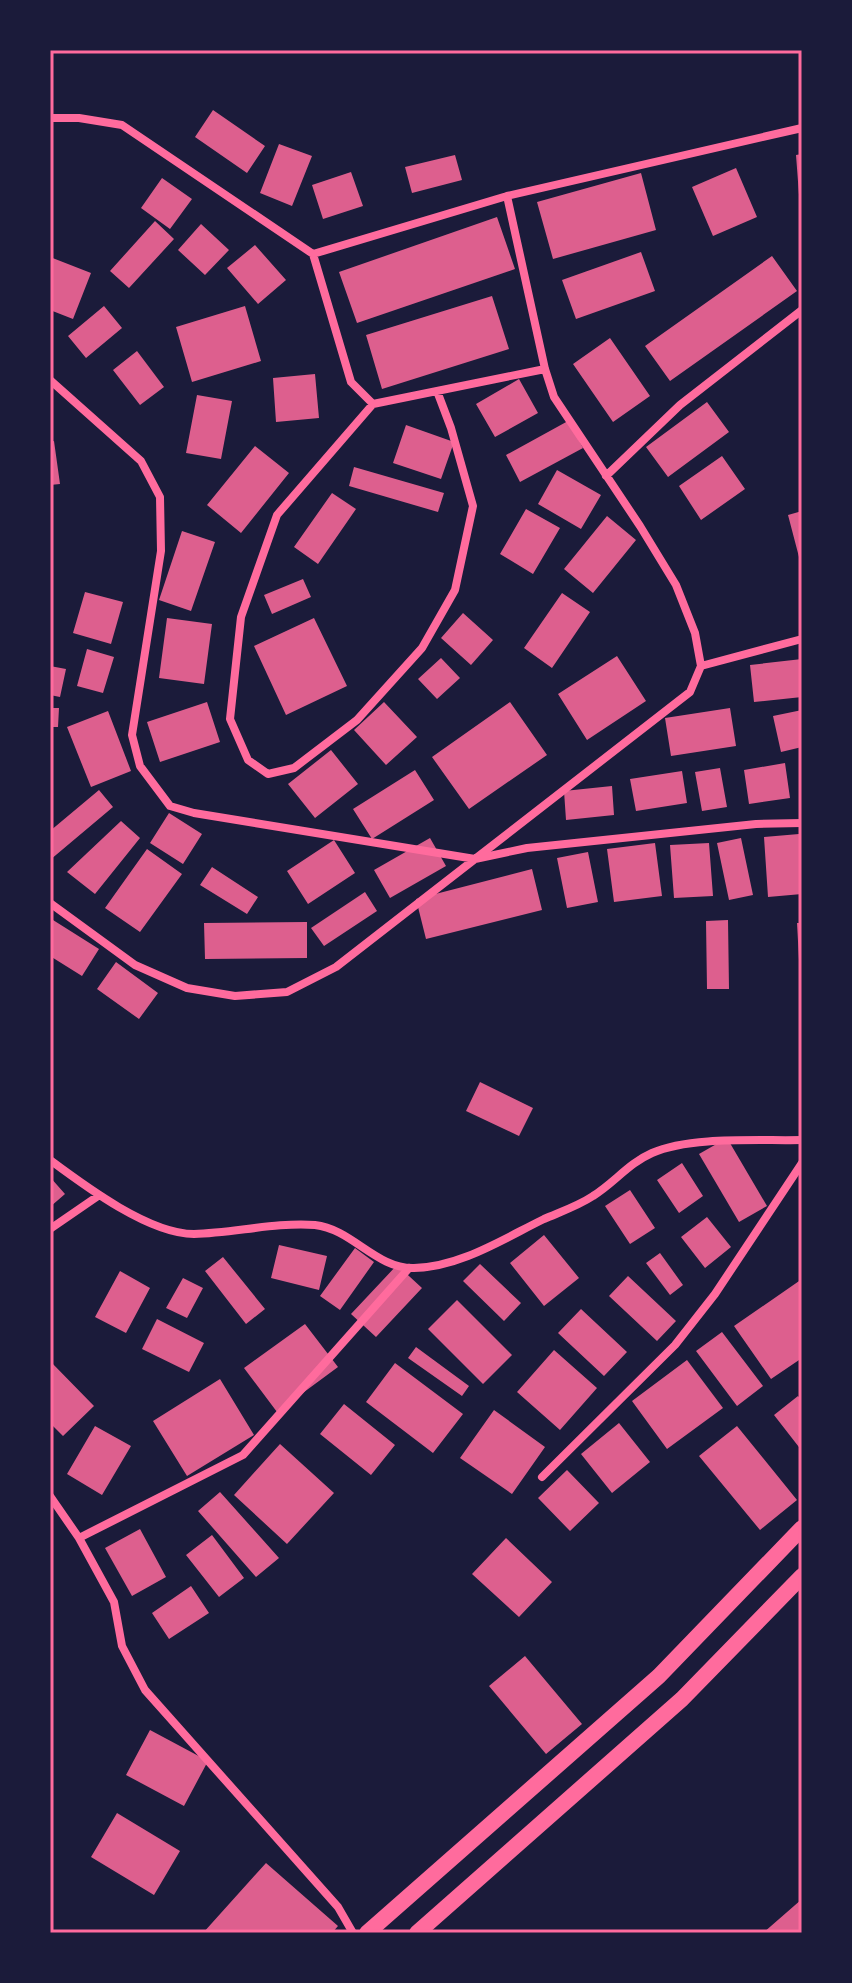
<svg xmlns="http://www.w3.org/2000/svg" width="852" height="1983" viewBox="0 0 852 1983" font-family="'DejaVu Sans',sans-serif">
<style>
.building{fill:#dd5f8e}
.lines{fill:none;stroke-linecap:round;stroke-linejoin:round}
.minor{stroke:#ff6b9d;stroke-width:8}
.secondary{stroke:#ff6b9d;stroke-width:16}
.neatline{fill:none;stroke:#ff6b9d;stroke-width:3}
</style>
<rect width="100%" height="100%" fill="#1b1b3a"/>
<!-- building -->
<path class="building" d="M213 110 265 146 247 173 195 137Z
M279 144 312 156 292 206 260 193Z
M802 154V208H800L796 155Z
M455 155 462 180 412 193 405 167Z
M736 168 757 217 713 236 692 187Z
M351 172 363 206 323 219 312 185Z
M641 173 656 230 553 259 537 202Z
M162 178 192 199 170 229 141 208Z
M497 217 515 269 357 323 339 272Z
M155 221 174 239 129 288 110 271Z
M201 224 229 250 205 275 178 250Z
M255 245 286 280 258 304 227 268Z
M641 252 655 291 576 319 562 280Z
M772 256 797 291 670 381 645 346Z
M50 257 91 273 73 319 50 310Z
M492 296 509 349 382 389 366 335Z
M104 306 122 328 86 358 68 336Z
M245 306 261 361 192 382 176 327Z
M610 338 650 396 613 422 573 364Z
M137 351 164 387 140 405 113 370Z
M315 374 319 418 276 422 273 378Z
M519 379 538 413 495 437 476 404Z
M197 395 232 401 221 459 186 453Z
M707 402 729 432 668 477 646 447Z
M568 421 583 448 520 482 506 455Z
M406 425 454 442 441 479 393 463Z
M54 441 60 484 50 485V442Z
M255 446 289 473 241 533 207 505Z
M722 456 745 489 701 520 679 486Z
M354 467 444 493 438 512 349 486Z
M557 470 601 495 581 529 538 504Z
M332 493 356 509 318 564 294 547Z
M526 509 560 528 533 574 500 554Z
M802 511V556L799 557 788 515Z
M607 516 636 540 593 593 564 569Z
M182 531 215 542 191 611 159 600Z
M303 579 311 597 272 614 264 595Z
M85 592 123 602 111 644 73 633Z
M562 593 590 612 552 668 524 648Z
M463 613 493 640 471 665 441 638Z
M167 618 212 624 204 684 159 678Z
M314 618 347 686 286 715 254 646Z
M87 649 114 657 103 693 77 686Z
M617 656 646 701 587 740 558 694Z
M441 658 460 678 437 699 418 679Z
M802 659V697L754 702 750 665Z
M50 666 66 669 60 697 50 695Z
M207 702 220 742 160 762 147 722Z
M384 702 417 737 386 765 354 730Z
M510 702 547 755 469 809 432 757Z
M50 708H59L58 727H50Z
M730 708 736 746 671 756 665 718Z
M802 710V747L781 752 773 716Z
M108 711 131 771 91 787 67 727Z
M331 750 358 784 315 818 288 784Z
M785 763 790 798 749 804 744 770Z
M720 768 727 807 702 811 695 772Z
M415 770 434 800 372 839 353 809Z
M682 771 687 803 636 811 630 779Z
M612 786 614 815 566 820 564 791Z
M99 790 113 807 50 860V831Z
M169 813 202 834 183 864 150 843Z
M121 821 140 838 95 894 67 872Z
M799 834 802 894 768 897 764 837Z
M430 838 446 866 390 898 374 870Z
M741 838 753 895 729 900 717 843Z
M334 840 355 873 308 904 287 871Z
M655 843 662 896 614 902 607 849Z
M709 843 713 896 674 898 670 845Z
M147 849 182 874 140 932 105 908Z
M588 852 598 902 567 908 557 858Z
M212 867 258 897 247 914 200 885Z
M532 869 542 910 426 939 416 899Z
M365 892 377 911 324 946 311 928Z
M53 920 99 949 82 976 50 956V925Z
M728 920 729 989H707L706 921Z
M307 922V958L205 959 204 923Z
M797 923H802V978H800Z
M116 962 158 993 139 1019 97 989Z
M480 1082 533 1108 519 1136 466 1111Z
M727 1138 767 1206 739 1222 699 1154Z
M682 1163 703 1196 679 1213 657 1180Z
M50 1177 65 1194 50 1207Z
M630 1190 655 1228 630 1244 605 1206Z
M707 1217 731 1247 705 1268 681 1237Z
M544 1235 579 1278 544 1306 510 1263Z
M279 1245 327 1256 319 1290 271 1278Z
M355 1248 374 1262 340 1310 320 1296Z
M660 1253 683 1285 670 1295 646 1263Z
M223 1257 265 1309 246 1324 205 1271Z
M480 1264 521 1303 504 1321 463 1281Z
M397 1265 422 1288 376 1337 351 1314Z
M120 1271 150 1288 126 1333 95 1317Z
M628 1276 676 1321 657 1341 609 1296Z
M183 1278 203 1288 187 1318 166 1308Z
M802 1279V1358L771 1379 734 1326Z
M457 1300 512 1355 483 1384 428 1329Z
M581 1309 627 1352 604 1376 558 1333Z
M157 1319 204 1343 189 1372 142 1349Z
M305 1324 338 1367 277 1412 244 1368Z
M722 1332 763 1386 737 1406 696 1351Z
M416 1347 469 1386 462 1396 408 1358Z
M554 1350 597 1388 560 1430 517 1392Z
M687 1360 723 1408 667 1449 632 1401Z
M50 1361 94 1406 63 1436 50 1423Z
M395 1363 463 1414 433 1453 366 1402Z
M220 1379 254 1435 187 1476 153 1421Z
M798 1396 802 1401V1451L774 1415Z
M344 1404 395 1445 371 1475 320 1434Z
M494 1410 545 1447 512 1494 460 1458Z
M619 1423 650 1462 612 1493 581 1454Z
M95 1426 131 1446 102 1495 67 1474Z
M737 1426 797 1500 760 1530 699 1456Z
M280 1444 334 1493 287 1544 234 1495Z
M567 1470 599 1503 570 1531 538 1498Z
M220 1492 279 1558 256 1577 198 1511Z
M140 1529 166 1577 132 1596 105 1548Z
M212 1535 244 1578 219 1597 186 1555Z
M506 1538 552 1582 519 1617 472 1574Z
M191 1586 209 1613 169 1639 152 1613Z
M525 1656 582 1724 546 1754 489 1686Z
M150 1730 208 1761 184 1806 126 1775Z
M117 1813 180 1851 154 1895 91 1857Z
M266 1863 338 1926 332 1933H203Z
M802 1899V1933H763Z"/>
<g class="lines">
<!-- minor -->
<path class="minor" d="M50 118H79L122 125 313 254 507 196 802 128
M313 254 351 382 373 404 545 369
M50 380 141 461 160 497 161 551 132 735 140 766 170 806 194 813 475 859 690 692 701 666 695 633 676 585 640 526 554 397 545 369 507 196
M373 404 277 515 241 617 230 719 248 760 268 774 294 768 357 720 422 648 455 590 473 506 451 428 437 391
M606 476 680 405 802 310
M701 666 802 639
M50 903 135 965 187 988 235 996 287 992 336 967 475 859 527 848 756 824 802 823
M50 1160C85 1186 149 1234 194 1234 234 1233 276 1222 315 1225 352 1229 376 1269 414 1268 460 1267 503 1239 544 1219 560 1212 578 1206 593 1196 614 1183 629 1163 652 1153 690 1136 759 1141 802 1140
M50 1229 98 1196
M542 1477 675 1345 715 1294 802 1163
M50 1496 79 1538 114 1602 122 1646 145 1690 338 1907 353 1933
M79 1538 243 1455 409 1268"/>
<!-- secondary -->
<path class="secondary" d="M367 1933 659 1676 802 1528
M417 1933 682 1699 802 1576"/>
</g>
<!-- border -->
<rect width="852" height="1983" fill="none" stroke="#1b1b3a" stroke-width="104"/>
<rect x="52" y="52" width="748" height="1879" class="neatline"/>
</svg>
